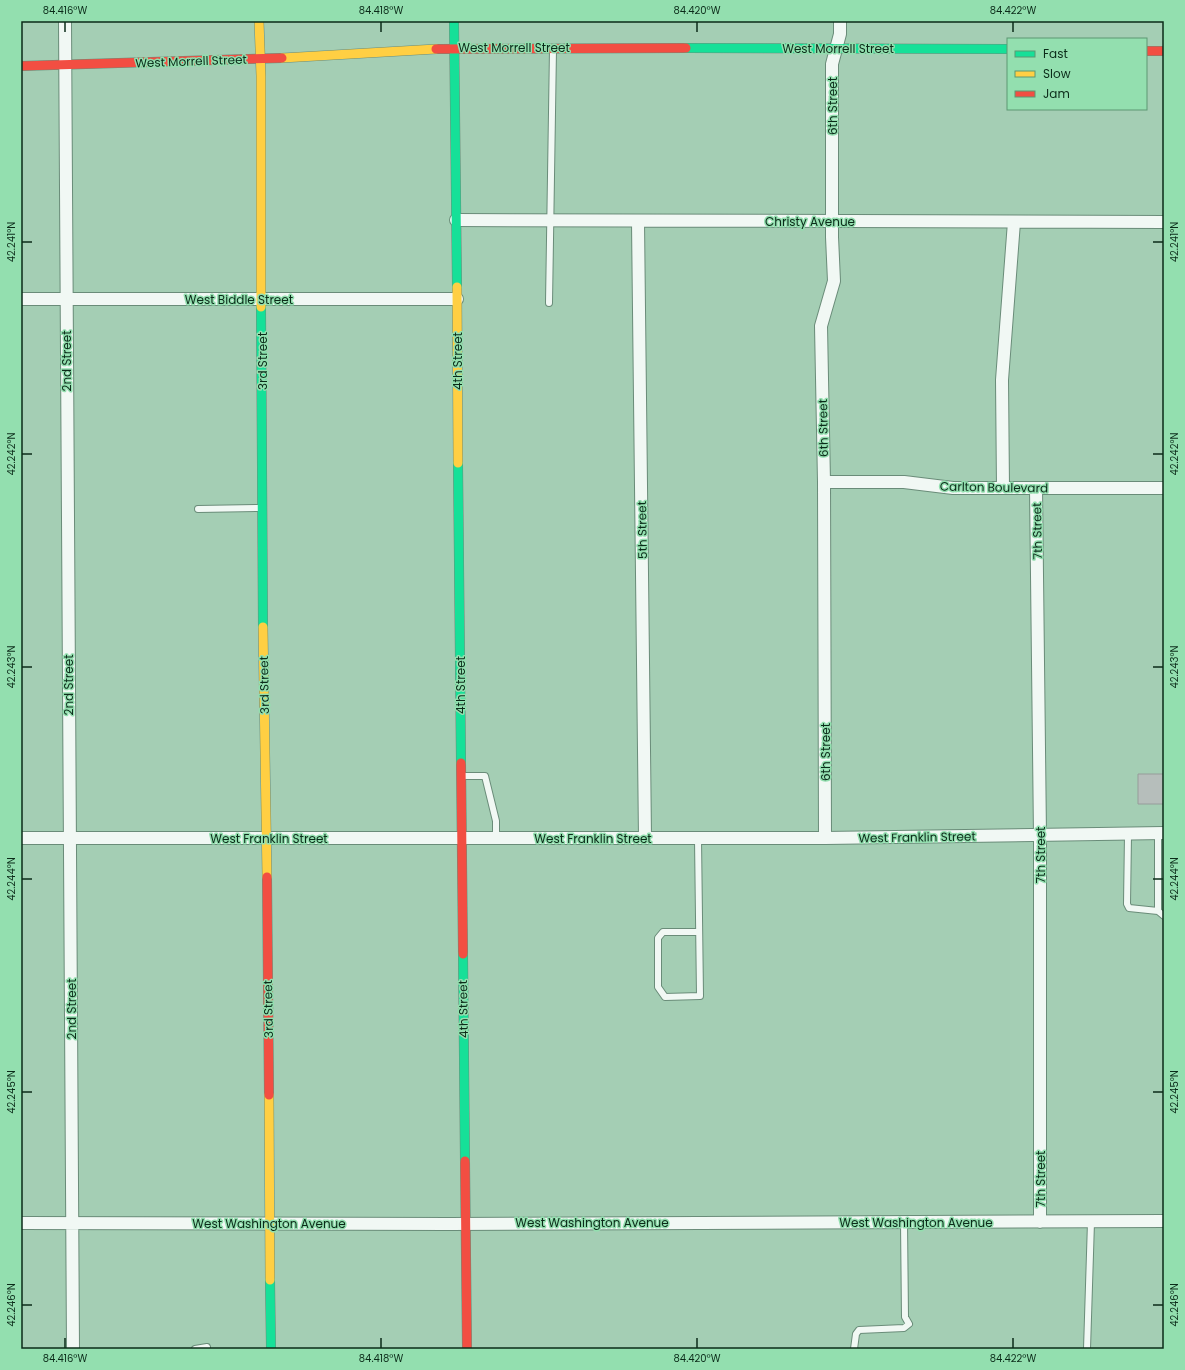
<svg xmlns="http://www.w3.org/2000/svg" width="1185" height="1370" viewBox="0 0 1185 1370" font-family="Poppins,sans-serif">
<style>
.building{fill:#b6bebb;stroke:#969c9a}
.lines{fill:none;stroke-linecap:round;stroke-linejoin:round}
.lane-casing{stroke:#6a8c79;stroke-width:8}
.street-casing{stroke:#6a8c79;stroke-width:14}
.fast-casing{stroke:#6a8c79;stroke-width:10}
.slow-casing{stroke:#6a8c79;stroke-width:10}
.jam-casing{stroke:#6a8c79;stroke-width:10}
.lane{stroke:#f1f8f4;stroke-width:6}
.street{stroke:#f1f8f4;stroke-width:12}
.fast{stroke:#16e098;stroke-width:9}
.slow{stroke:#ffcf43;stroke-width:9}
.jam{stroke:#f24e42;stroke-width:9}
.ticks{fill:none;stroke:#0b2b19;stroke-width:1.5}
.labels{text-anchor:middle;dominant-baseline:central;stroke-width:3;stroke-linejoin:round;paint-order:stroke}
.street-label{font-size:12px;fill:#0b2b19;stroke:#93dfaf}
.neatline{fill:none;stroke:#0b2b19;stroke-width:1.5}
.ticks-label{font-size:10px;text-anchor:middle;fill:#0b2b19}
</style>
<rect width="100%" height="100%" fill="#a4ceb4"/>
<!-- building -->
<path class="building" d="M1138 774H1164V804H1138Z"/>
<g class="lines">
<!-- lane casing -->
<g class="lane-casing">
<path id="lane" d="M549 303 553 49
M198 509 260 508
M461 776H485L496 821V839
M1128 835 1127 904 1129 908 1158 911 1164 916
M698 839 700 996 665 997 658 987V938L663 932H699
M1158 911V833
M195 1349 207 1347
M854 1349 856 1334 859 1330 904 1328 909 1324 905 1317 904 1222
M1087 1349 1091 1222"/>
</g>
<!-- street casing -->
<g class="street-casing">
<path id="street" d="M65 21 73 1349
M456 220 1164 222
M638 222 645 838
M21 299H457
M824 482H904L953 488H1164
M1003 488 1002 380 1014 222
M1036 488 1040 836V1222
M21 838H825L1164 833
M825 838 824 482 821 326 834 281 832 237V64L840 34V21
M21 1223 449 1224 1164 1221"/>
</g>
<!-- fast casing -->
<g class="fast-casing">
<path id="fast" d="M454 21 457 287
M686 48 1008 49
M261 307 263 627
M458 463 461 763
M463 954 465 1161
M270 1280 271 1349"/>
</g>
<!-- slow casing -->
<g class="slow-casing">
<path id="slow" d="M259 21 261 76V307
M282 58 436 49
M457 287 458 463
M263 627 267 877
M269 1095 270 1280"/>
</g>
<!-- jam casing -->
<g class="jam-casing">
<path id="jam" d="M436 49 686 48
M1146 51H1164
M21 66 282 58
M461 763 463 954
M267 877 269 1095
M465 1161 467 1349"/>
</g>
<!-- lane -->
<use href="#lane" class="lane"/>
<!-- street -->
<use href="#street" class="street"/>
<!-- fast -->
<use href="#fast" class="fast"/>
<!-- slow -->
<use href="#slow" class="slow"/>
<!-- jam -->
<use href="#jam" class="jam"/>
</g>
<!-- ticks -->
<path class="ticks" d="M65 22V32M381 22V32M697 22V32M1013 22V32M22 242H32M1153 242H1163M22 454H32M1153 454H1163M22 667H32M1153 667H1163M22 879H32M1153 879H1163M22 1092H32M1153 1092H1163M22 1305H32M1153 1305H1163M65 1338V1348M381 1338V1348M697 1338V1348M1013 1338V1348"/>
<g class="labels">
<!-- street labels -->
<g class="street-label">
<text x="514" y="47">West Morrell Street</text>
<text x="838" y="48">West Morrell Street</text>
<text transform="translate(191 61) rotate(-2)">West Morrell Street</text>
<text transform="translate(832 106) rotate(-90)">6th Street</text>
<text x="810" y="221">Christy Avenue</text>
<text x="239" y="299">West Biddle Street</text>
<text transform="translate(66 361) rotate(-90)">2nd Street</text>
<text transform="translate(262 361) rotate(-90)">3rd Street</text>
<text transform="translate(457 361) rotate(-90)">4th Street</text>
<text transform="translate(823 428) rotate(-91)">6th Street</text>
<text transform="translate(994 487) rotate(1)">Carlton Boulevard</text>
<text transform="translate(642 530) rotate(-91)">5th Street</text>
<text transform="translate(1037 531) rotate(-91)">7th Street</text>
<text transform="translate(68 685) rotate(-90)">2nd Street</text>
<text transform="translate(264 685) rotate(-91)">3rd Street</text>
<text transform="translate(460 685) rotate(-90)">4th Street</text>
<text transform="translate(825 752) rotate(-90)">6th Street</text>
<text transform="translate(917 837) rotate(-1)">West Franklin Street</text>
<text x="269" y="838">West Franklin Street</text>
<text x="593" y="838">West Franklin Street</text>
<text transform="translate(1040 855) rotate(-90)">7th Street</text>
<text transform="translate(71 1009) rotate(-90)">2nd Street</text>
<text transform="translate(268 1009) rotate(-91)">3rd Street</text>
<text transform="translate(463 1009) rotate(-91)">4th Street</text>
<text transform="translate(1040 1179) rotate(-90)">7th Street</text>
<text x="592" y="1222">West Washington Avenue</text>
<text x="916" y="1222">West Washington Avenue</text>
<text x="269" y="1223">West Washington Avenue</text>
</g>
</g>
<!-- border -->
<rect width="1185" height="1370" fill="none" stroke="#93dfaf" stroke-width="44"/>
<!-- legend -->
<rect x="1007" y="38" width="140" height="72" fill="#93dfaf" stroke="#5d9773"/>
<rect x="1015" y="51" width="20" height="6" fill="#16e098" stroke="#5d9773"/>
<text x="1043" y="58" font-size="12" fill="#0b2b19">Fast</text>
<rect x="1015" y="71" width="20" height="6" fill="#ffcf43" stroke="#5d9773"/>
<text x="1043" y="78" font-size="12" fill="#0b2b19">Slow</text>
<rect x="1015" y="91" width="20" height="6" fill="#f24e42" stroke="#5d9773"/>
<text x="1043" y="98" font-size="12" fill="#0b2b19">Jam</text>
<rect x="22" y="22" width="1141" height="1326" class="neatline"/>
<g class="ticks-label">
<text x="65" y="14">84.416°W</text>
<text x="381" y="14">84.418°W</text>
<text x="697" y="14">84.420°W</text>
<text x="1013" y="14">84.422°W</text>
<text transform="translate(1174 242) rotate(-90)" y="4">42.241°N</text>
<text transform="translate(11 242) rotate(-90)" y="4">42.241°N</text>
<text transform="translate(1174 454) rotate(-90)" y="4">42.242°N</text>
<text transform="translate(11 454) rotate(-90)" y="4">42.242°N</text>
<text transform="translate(1174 667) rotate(-90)" y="4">42.243°N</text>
<text transform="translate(11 667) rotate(-90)" y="4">42.243°N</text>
<text transform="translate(1174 879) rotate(-90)" y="4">42.244°N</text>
<text transform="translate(11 879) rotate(-90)" y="4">42.244°N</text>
<text transform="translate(1174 1092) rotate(-90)" y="4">42.245°N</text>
<text transform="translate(11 1092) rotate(-90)" y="4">42.245°N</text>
<text transform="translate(1174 1305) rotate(-90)" y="4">42.246°N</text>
<text transform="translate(11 1305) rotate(-90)" y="4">42.246°N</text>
<text x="65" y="1362">84.416°W</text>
<text x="381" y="1362">84.418°W</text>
<text x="697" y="1362">84.420°W</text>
<text x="1013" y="1362">84.422°W</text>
</g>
</svg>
